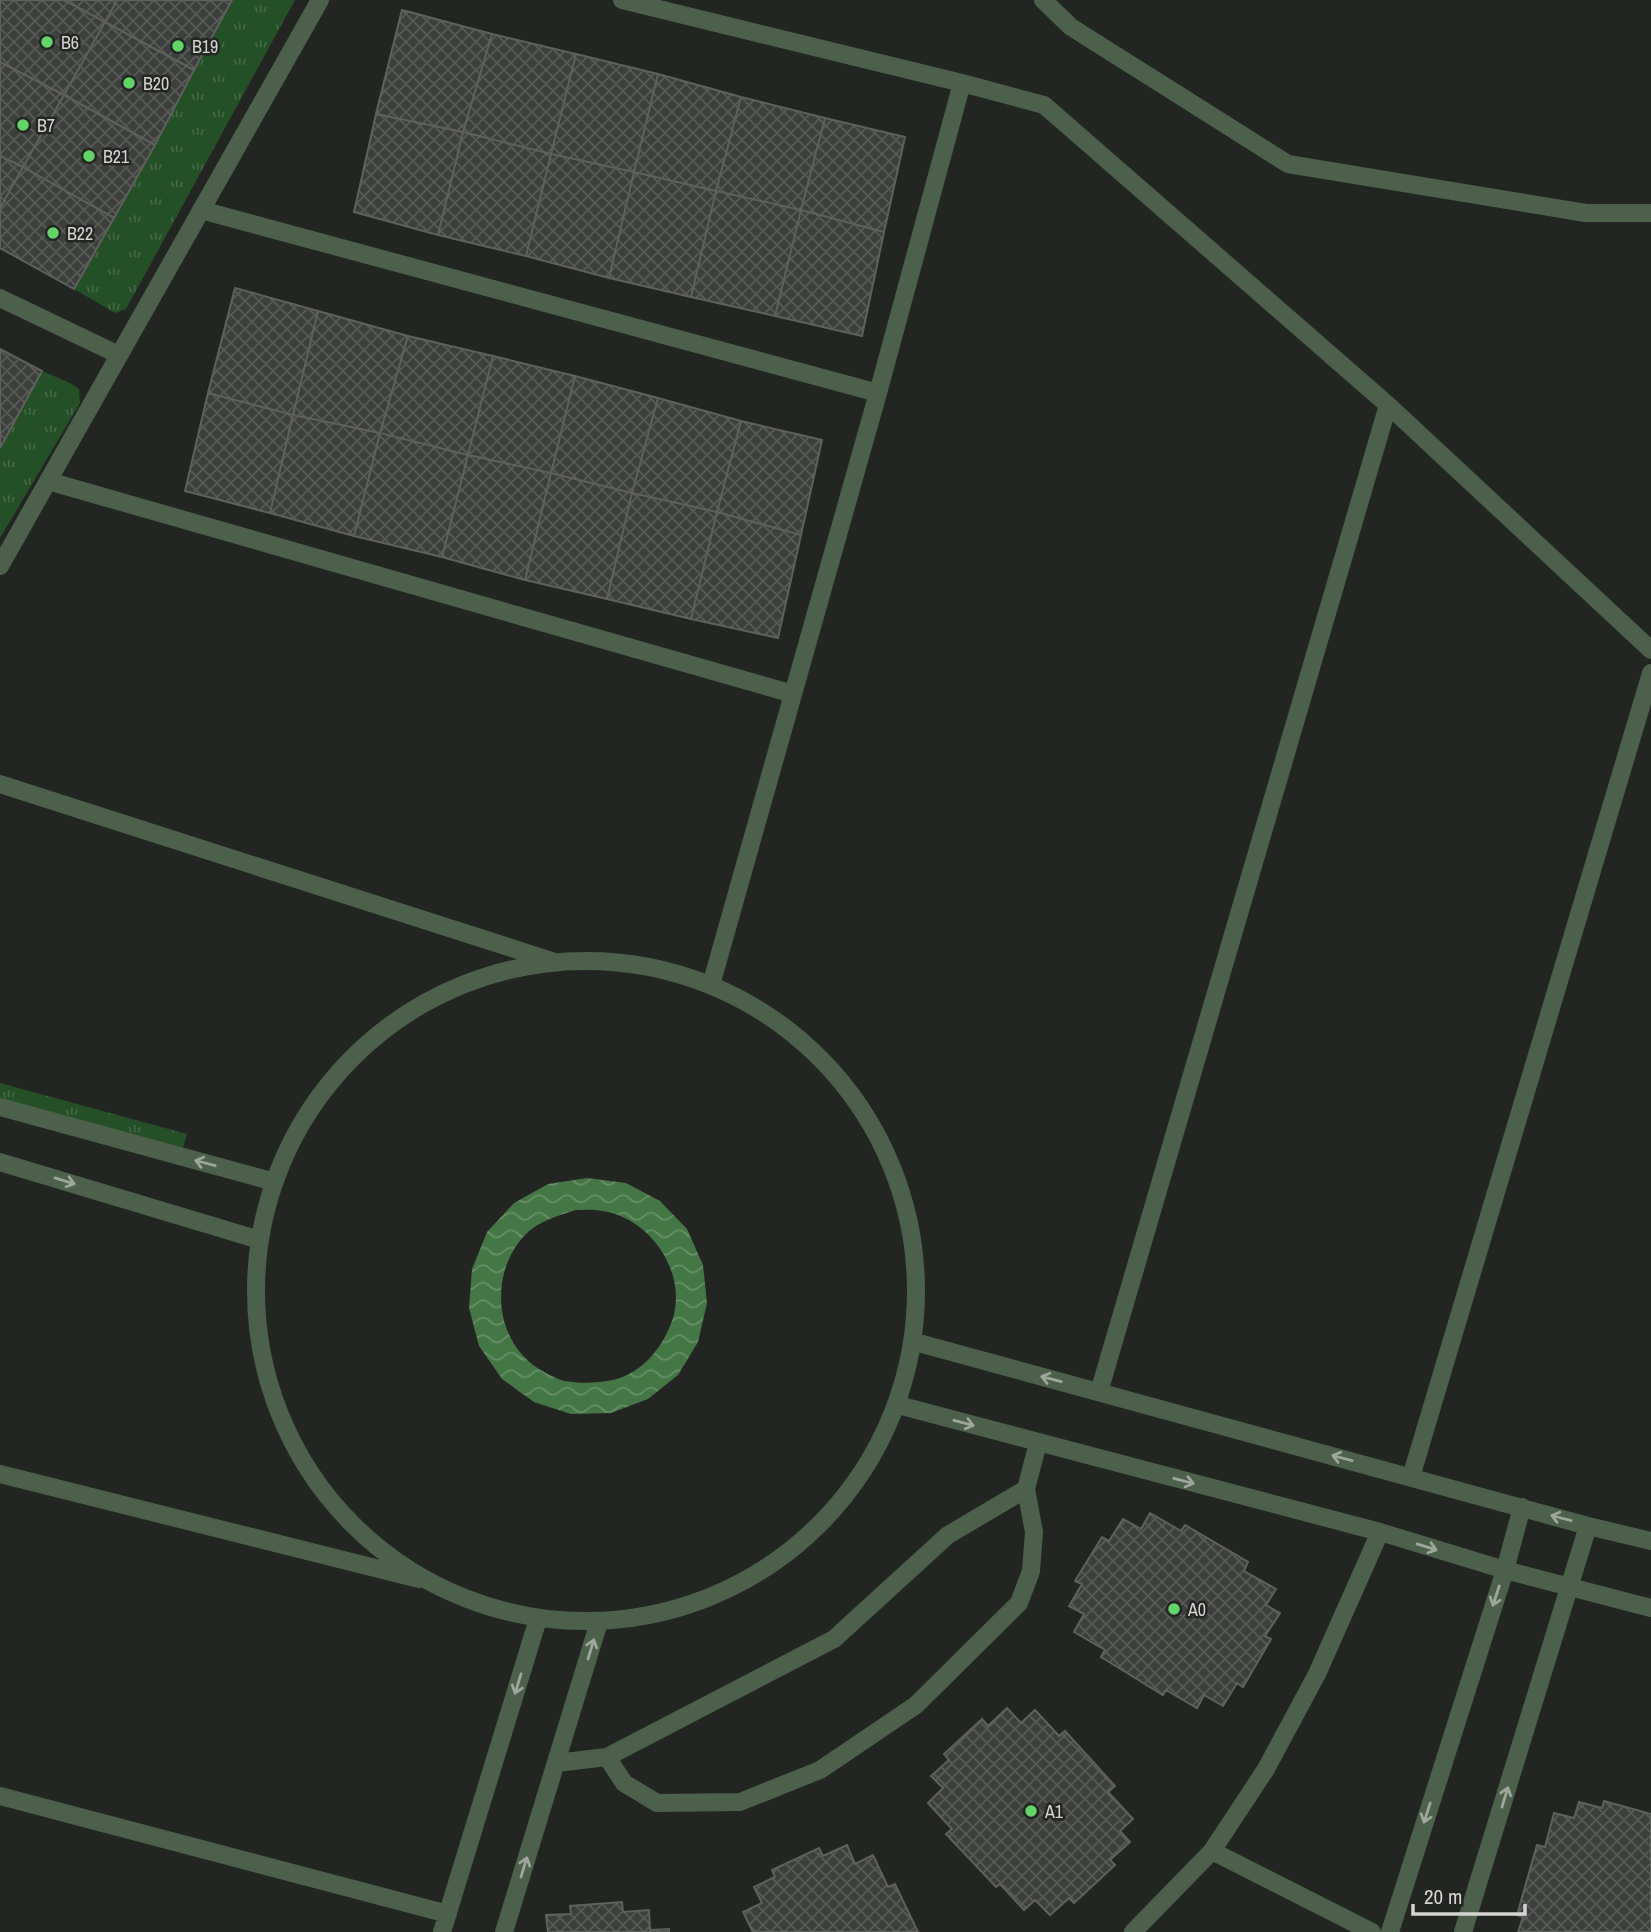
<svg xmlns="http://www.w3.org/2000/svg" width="1651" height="1932" viewBox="0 0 1651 1932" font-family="'Archivo Narrow',sans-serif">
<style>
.grass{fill:url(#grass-tufts)}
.water{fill:url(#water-waves);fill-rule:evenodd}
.building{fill:url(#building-cross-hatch);stroke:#5f615e;stroke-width:2}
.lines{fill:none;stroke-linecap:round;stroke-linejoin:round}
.minor{stroke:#4c604c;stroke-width:18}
.oneway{stroke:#9ea69d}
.poi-dot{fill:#62d469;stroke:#232523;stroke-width:2.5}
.labels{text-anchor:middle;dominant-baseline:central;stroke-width:5;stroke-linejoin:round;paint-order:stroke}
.poi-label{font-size:18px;fill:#d4d5d3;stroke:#232523;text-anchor:start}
</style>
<defs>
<pattern id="grass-tufts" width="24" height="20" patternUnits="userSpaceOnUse" patternTransform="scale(1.75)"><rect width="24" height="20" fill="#254f27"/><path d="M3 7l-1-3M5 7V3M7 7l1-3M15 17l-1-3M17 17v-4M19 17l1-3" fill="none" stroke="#446745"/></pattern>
<pattern id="water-waves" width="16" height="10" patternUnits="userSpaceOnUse" patternTransform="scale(1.75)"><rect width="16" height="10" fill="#457646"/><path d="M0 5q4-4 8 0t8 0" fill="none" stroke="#688f68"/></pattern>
<pattern id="building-cross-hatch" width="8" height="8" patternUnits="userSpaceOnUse" patternTransform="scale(1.75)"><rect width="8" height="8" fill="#3d3f3d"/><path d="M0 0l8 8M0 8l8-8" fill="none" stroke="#585a58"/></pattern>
</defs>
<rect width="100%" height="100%" fill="#232523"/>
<!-- grass -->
<path class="grass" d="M232 0H295L126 309 115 313 74 289Z
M42 371 70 383 79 389 80 403 0 538V445Z
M0 1083 187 1134 181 1155 0 1106Z"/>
<!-- water -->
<path class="water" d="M587 1178 626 1183 660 1201 687 1229 703 1265 707 1303 698 1342 678 1375 648 1399 611 1413 571 1414 534 1402 502 1379 479 1346 469 1308 472 1269 487 1232 514 1203 548 1184ZM576 1210C584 1210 594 1209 602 1211 649 1217 687 1271 673 1318 664 1346 643 1373 613 1380 596 1383 582 1384 565 1381 559 1380 552 1376 546 1373 495 1348 487 1276 524 1236 538 1221 557 1216 576 1210Z"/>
<!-- building -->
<path class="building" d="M0 0H64L105 22 64 95 0 62Z
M64 0H117L105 22Z
M117 0H232L194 70 105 22Z
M402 10 492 34 463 132 376 114Z
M105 22 194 70 155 145 64 95Z
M492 34 576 54 551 154 463 132Z
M576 54 658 74 634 172 551 154Z
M0 62 64 95 23 167 0 156Z
M658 74 741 97 716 191 634 172Z
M64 95 155 145 114 218 23 167Z
M741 97 825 118 801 210 716 191Z
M376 114 463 132 438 235 354 212Z
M825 118 905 137 884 232 801 210Z
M463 132 551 154 526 256 438 235Z
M551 154 634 172 609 278 526 256Z
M0 156 23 167 0 208Z
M23 167 114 218 74 289 0 248V208Z
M634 172 716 191 691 297 609 278Z
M716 191 801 210 775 316 691 297Z
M801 210 884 232 862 336 775 316Z
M235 288 318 311 293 415 208 393Z
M318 311 408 336 380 433 293 415Z
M408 336 493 356 468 455 380 433Z
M0 349 42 371 0 448Z
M493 356 575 376 551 473 468 455Z
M575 376 658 398 632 493 551 473Z
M208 393 293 415 270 513 185 491Z
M658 398 741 421 717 512 632 493Z
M293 415 380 433 354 536 270 513Z
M741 421 822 440 801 535 717 512Z
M380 433 468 455 442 557 354 536Z
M468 455 551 473 525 580 442 557Z
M551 473 632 493 607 599 525 580Z
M632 493 717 512 691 619 607 599Z
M717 512 801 535 778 638 691 619Z
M1150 1513 1181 1531 1185 1525 1248 1562 1244 1571 1276 1589 1266 1605 1280 1613 1265 1636 1271 1639 1243 1687 1237 1683 1223 1706 1204 1695 1197 1708 1166 1690 1163 1695 1101 1657 1105 1650 1074 1632 1084 1614 1069 1606 1082 1584 1075 1581 1102 1537 1109 1541 1123 1519 1141 1529Z
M1007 1708 1021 1723 1035 1710 1059 1736 1065 1731 1115 1786 1108 1792 1133 1819 1120 1831 1130 1842 1110 1860 1115 1865 1074 1903 1069 1898 1050 1915 1035 1900 1024 1910 1000 1884 996 1887 946 1834 952 1829 928 1803 943 1788 931 1776 949 1760 944 1754 982 1719 988 1726Z
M1604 1801 1651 1814V1932H1518L1523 1917 1517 1915 1537 1845 1545 1847 1554 1813 1574 1818 1579 1802 1602 1808Z
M847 1845 855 1864 873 1855 888 1887 895 1884 918 1932H753L743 1912 762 1903 754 1887 775 1877 772 1870 819 1848 823 1856Z
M622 1902 623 1912 649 1910 650 1930 669 1929V1932H548L546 1915 571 1914 570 1906Z"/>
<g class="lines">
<!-- minor -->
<path class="minor" d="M622 0 962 83 1044 105 1388 405 1651 650
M1043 0 1071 27 1288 164 1586 213H1651
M201 210 878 393
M0 298 119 355
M48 481 793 694
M0 566 320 0
M0 784 552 961
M256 1291a330 330 0 1 1 660 0a330 330 0 1 1-660 0Z
M711 985 878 393 962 83
M0 1107 271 1181
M0 1162 256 1239
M915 1342 1588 1526 1651 1541
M1099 1392 1388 405
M898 1405 1380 1532 1505 1570 1651 1608
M0 1474 419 1579
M1411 1477 1651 673
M607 1757 624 1783 657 1803 740 1802 820 1770 916 1705 1019 1603 1031 1571 1034 1532 1026 1489 1038 1443
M556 1763 607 1757 834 1639 948 1535 1026 1489
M0 1796 448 1914
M1212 1851 1372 1932
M442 1932 538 1619
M504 1932 599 1622
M1133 1932 1212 1851 1266 1769 1317 1674 1380 1532
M1390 1932 1505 1570 1522 1507
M1463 1932 1588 1526"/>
</g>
<!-- one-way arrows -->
<defs><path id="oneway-shaft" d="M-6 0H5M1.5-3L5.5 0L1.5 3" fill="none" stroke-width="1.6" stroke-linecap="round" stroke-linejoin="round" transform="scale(1.75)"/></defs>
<g class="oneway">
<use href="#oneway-shaft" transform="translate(205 1163) rotate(-165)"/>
<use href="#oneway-shaft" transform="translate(65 1181) rotate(17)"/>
<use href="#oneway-shaft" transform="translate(1051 1379) rotate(-165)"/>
<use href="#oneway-shaft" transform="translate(964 1423) rotate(15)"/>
<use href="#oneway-shaft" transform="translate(1342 1458) rotate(-165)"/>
<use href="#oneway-shaft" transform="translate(1184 1481) rotate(15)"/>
<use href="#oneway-shaft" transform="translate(1561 1518) rotate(-165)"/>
<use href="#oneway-shaft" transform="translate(1427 1547) rotate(17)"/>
<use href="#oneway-shaft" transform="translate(1496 1596) rotate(108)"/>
<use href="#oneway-shaft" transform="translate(591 1649) rotate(-73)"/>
<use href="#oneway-shaft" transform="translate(518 1684) rotate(107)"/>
<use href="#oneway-shaft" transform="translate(1505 1797) rotate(-73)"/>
<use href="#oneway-shaft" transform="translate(1427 1813) rotate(108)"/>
<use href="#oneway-shaft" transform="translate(524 1867) rotate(-73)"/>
</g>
<!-- markers -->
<g class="poi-dot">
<circle cx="47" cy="42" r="7"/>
<circle cx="178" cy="46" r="7"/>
<circle cx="129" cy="83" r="7"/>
<circle cx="23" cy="125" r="7"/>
<circle cx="89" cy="156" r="7"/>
<circle cx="53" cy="233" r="7"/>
<circle cx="1174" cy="1609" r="7"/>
<circle cx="1031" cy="1811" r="7"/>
</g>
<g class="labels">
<!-- poi labels -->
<g class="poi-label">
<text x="61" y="42">B6</text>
<text x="192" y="46">B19</text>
<text x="143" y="83">B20</text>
<text x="37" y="125">B7</text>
<text x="103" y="156">B21</text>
<text x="67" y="233">B22</text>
<text x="1188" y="1609">A0</text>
<text x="1045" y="1811">A1</text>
</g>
</g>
<!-- scale -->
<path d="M1413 1904v10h112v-10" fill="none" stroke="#d4d5d3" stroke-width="3.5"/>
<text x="1424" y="1904" font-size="21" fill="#d4d5d3" stroke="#232523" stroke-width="5" paint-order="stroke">20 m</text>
</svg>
